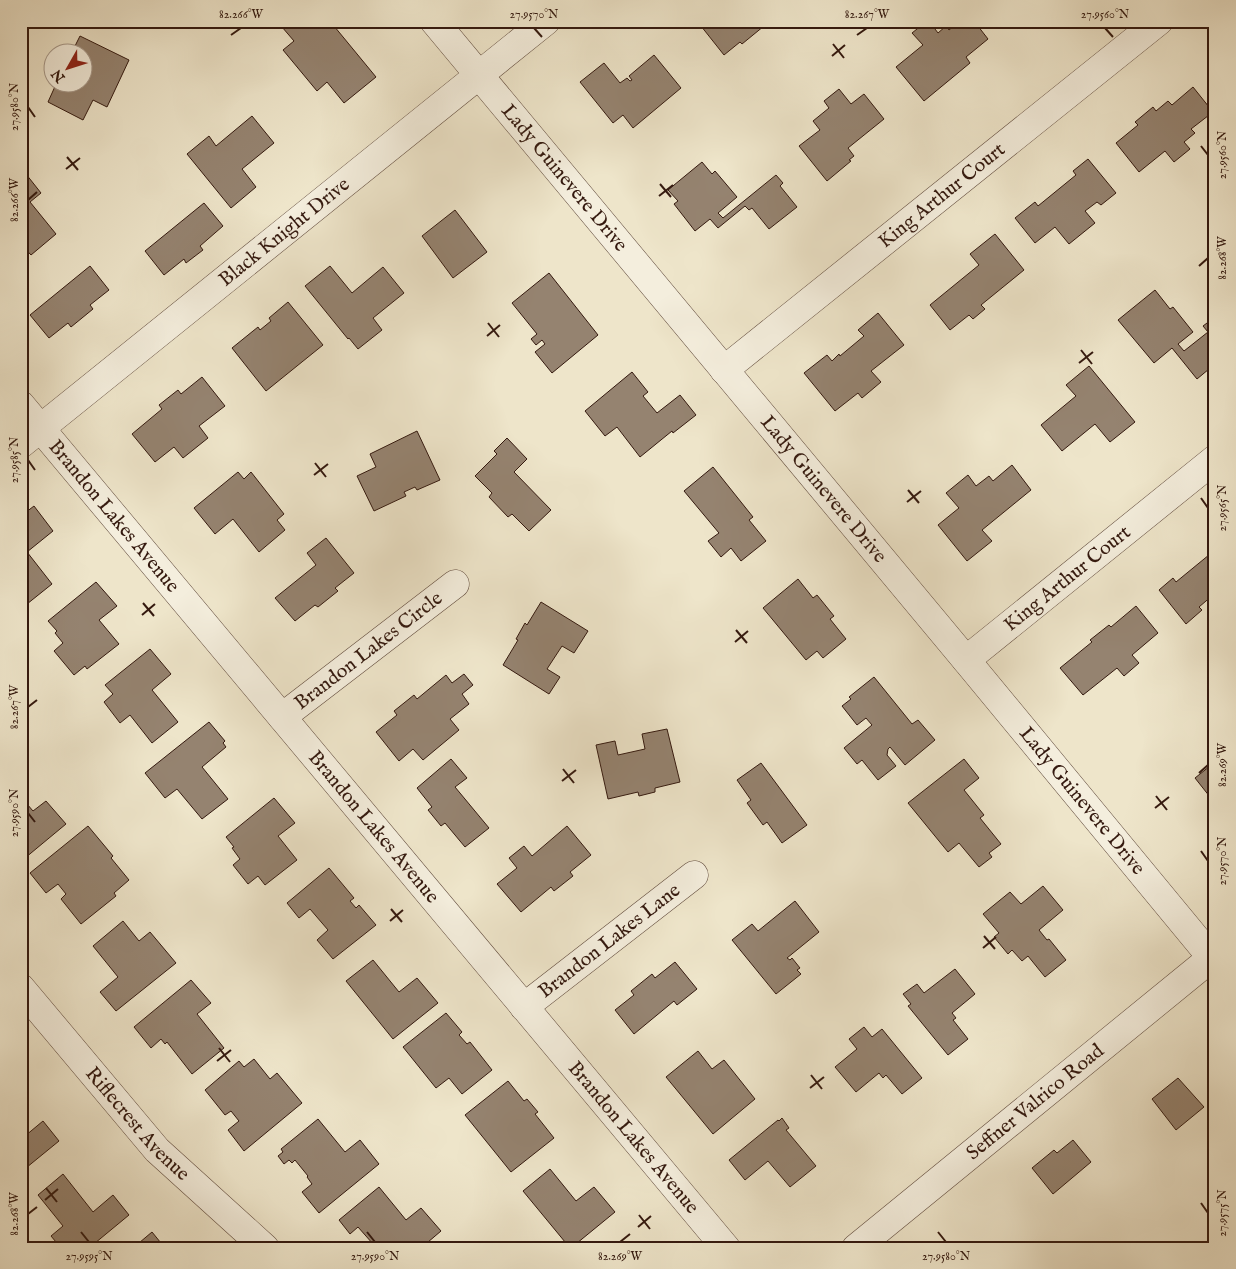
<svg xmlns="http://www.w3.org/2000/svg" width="1236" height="1269" viewBox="0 0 1236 1269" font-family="'IM FELL English',serif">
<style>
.building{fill:#958370;stroke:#34190f}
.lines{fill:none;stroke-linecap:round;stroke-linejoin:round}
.minor-casing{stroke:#624c3e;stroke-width:29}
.tertiary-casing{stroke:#624c3e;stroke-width:29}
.minor{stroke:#f4eedd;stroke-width:28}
.tertiary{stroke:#f4eedd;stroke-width:28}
.ticks{fill:none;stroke:#34190f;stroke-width:2}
.labels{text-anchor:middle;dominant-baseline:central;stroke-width:4;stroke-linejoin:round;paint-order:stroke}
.street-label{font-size:20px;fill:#34190f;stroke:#f4eedd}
.neatline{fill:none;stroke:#34190f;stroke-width:2}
.ticks-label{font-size:12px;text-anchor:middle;fill:#34190f}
</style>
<rect width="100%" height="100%" fill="#eee5ca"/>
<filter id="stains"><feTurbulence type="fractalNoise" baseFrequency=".004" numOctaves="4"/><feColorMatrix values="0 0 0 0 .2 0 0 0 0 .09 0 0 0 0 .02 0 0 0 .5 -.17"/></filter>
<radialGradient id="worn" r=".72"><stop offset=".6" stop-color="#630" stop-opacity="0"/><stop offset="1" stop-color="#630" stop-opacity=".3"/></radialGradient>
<!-- building -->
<path class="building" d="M289 21H337L338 23 334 26 376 77 344 103 327 82 317 91 283 50 294 41 282 27Z
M697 21H760L764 26 742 44 740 42 724 55Z
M927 21H929L938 33 946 26 949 30 960 21H974L988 39 966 57 970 63 924 101 896 67 923 45 912 33Z
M80 36 129 60 107 107 93 100 83 120 48 102 57 82H82V52H72Z
M654 55 681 88 633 128 623 115 613 123 580 82 604 63 620 83 627 78 630 81 632 80 629 76Z
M1193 87 1213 112 1191 129 1195 133 1184 142 1190 149 1174 162 1165 151 1139 172 1116 143 1138 125 1135 122 1153 107 1156 111 1168 101 1172 105Z
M839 89 851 104 864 94 884 119 848 148 854 156 849 160 851 161 827 181 799 146 820 130 813 121 829 108 824 101Z
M252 116 274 143 242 169 256 187 231 208 187 154 209 136 216 146Z
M1088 159 1116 193 1101 205 1097 202 1085 211 1095 223 1069 244 1055 227 1035 243 1015 218 1035 202 1038 206 1076 175 1073 171Z
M702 162 712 174 715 171 737 197 718 213 723 218 776 175 783 183 780 186 797 207 769 229 752 208 749 210 745 206 718 228 710 219 695 231 674 204 678 201 668 190Z
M22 169 41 193 30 202 56 234 31 255 21 244V170Z
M204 203 223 226 200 246 203 250 186 263 184 259 164 275 145 251Z
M455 210 487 252 453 278 422 236Z
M995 234 1024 270 981 305 985 309 973 319 969 315 950 330 930 305 979 265 970 254Z
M90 266 109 290 90 305 93 309 71 327 68 323 49 338 30 315Z
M330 266 352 293 383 267 404 293 373 318 382 330 358 349 349 338 348 339 305 286Z
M549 273 598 335 552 373 535 352 545 344 542 340 536 345 531 339 537 334 512 303Z
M1155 290 1170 309 1173 307 1193 332 1178 344 1184 351 1208 332 1203 326 1215 317V364L1197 379 1172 348 1154 363 1118 320Z
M288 302 323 345 266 391 232 348 258 327 260 330 271 321 269 318Z
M878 313 904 345 871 371 881 382 862 398 858 393 835 411 804 373 827 355 832 361 839 354 840 356 864 336 858 330Z
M1089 366 1135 422 1110 442 1095 424 1062 451 1041 425 1076 396 1066 385Z
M632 372 648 392 643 396 657 413 680 395 696 415 673 433 672 431 640 457 617 427 605 436 585 411Z
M202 377 225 406 199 426 208 438 183 458 174 447 155 462 132 434 162 409 159 405 178 390 181 394Z
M417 431 440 480 417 490 415 487 404 492 406 496 374 511 357 476 376 467 370 454Z
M507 438 527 459 514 472 551 510 529 531 512 514 508 517 489 497 492 493 475 476 497 454 494 451Z
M1012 465 1031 490 982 530 992 541 967 561 938 525 959 508 946 493 968 475 976 486 989 476 993 481Z
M713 467 753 517 749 520 766 541 741 561 731 548 721 557 708 541 719 533 684 491Z
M238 472 244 479 251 472 284 514 277 520 285 530 259 552 233 519 215 534 194 508Z
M34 506 53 531 27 552 52 584 27 604 21 597V516Z
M326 538 354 573 335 588 338 591 318 607 315 605 295 621 275 598 316 565 307 553Z
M1215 550V597L1213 595 1199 607 1202 610 1186 624 1159 590 1173 578 1176 582Z
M798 579 813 598 817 595 834 616 830 619 846 639 823 658 817 651 806 660 763 608Z
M96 582 117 606 99 620 119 644 87 669 85 666 74 675 54 651 63 643 55 633 57 631 48 621Z
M541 602 588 631 574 653 562 646 547 669 560 677 549 694 503 665 518 640 516 639 525 623 527 625Z
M1136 606 1158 633 1132 655 1139 663 1124 676 1117 668 1083 695 1060 668 1092 642 1090 640 1109 625 1111 627Z
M150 649 171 674 152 690 178 722 152 743 130 715 120 723 104 702 113 694 105 685Z
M464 674 473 685 462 694 469 704 450 719 459 730 423 760 413 749 399 761 376 732 397 715 394 711 414 695 417 699 446 675 452 683Z
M874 677 912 724 918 720 935 740 905 765 890 747 888 749 887 755 896 766 878 780 862 760 857 764 844 748 872 725 866 718 857 725 842 706 851 699 849 697Z
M209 722 225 741 223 743 226 747 202 767 228 799 202 819 177 789 165 798 145 773Z
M667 729 680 782 655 788V792L639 796 638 792 608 799 596 745 615 741 618 755 645 749 642 734Z
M451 759 467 778 455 787 489 828 465 847 445 823 441 826 428 810 432 807 417 788Z
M964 759 979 778 964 790 984 815 980 818 1001 844 989 853 992 857 979 867 959 843 948 852 908 803Z
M1215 762V802H1214L1195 778Z
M761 763 807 825 782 843 767 822 763 825 747 803 751 800 737 780Z
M21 797 33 811 46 801 66 824 25 858 27 860 21 865Z
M274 798 295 823 278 836 297 860 265 885 258 876 248 884 233 865 240 859 232 848 234 847 226 837Z
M88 826 113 856 111 858 129 880 114 893 116 896 81 924 61 899 66 894 58 884 46 893 30 873Z
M567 826 591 855 570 872 573 876 554 891 551 887 521 912 497 884 517 868 509 858 524 846 532 856Z
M329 868 354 898 350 901 356 908 359 905 376 925 333 959 317 940 328 930 310 909 299 918 287 903Z
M1043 886 1063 910 1039 930 1047 940 1049 939 1066 960 1045 977 1028 956 1022 961 1012 950 1008 954 994 937 999 933 983 914 1010 892 1021 904Z
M795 901 819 932 787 958 790 960 792 958 800 968 797 970 801 974 776 994 732 940 752 924 758 931Z
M123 921 139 941 150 932 176 963 116 1011 100 992 118 977 93 946Z
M373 960 399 992 417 978 438 1003 393 1039 346 981Z
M675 962 697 989 677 1005 674 1001 634 1034 615 1010 634 995 631 991 652 974 655 978Z
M955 969 975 994 952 1013 956 1018 953 1020 968 1039 948 1055 908 1006 911 1004 903 994 917 984 924 993Z
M191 980 211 1003 197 1014 224 1048 192 1074 167 1042 165 1044 161 1039 151 1048 134 1027Z
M446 1013 462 1032 459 1035 467 1044 470 1042 492 1070 462 1094 449 1078 436 1088 403 1047Z
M864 1027 872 1037 882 1029 922 1078 902 1094 886 1075 883 1078 879 1073 856 1092 835 1067 857 1049 849 1039Z
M698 1051 712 1069 724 1060 755 1099 713 1134 666 1077Z
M254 1059 270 1079 277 1073 302 1103 244 1151 228 1130 239 1121 231 1111 225 1115 205 1090 239 1061 244 1067Z
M1178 1078 1204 1107 1176 1130 1152 1099Z
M508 1081 524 1101 527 1099 538 1112 535 1114 554 1138 511 1172 465 1115Z
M782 1118 789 1128 786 1130 816 1166 790 1187 768 1161 745 1180 729 1160 778 1120 779 1121Z
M318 1119 345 1152 360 1140 379 1164 319 1213 302 1192 312 1184 307 1177 308 1176 295 1160 292 1163 289 1160 284 1164 278 1156 283 1152 281 1149Z
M43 1121 59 1141 21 1172V1131L25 1136Z
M1073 1140 1091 1162 1053 1194 1032 1168 1054 1150 1057 1153Z
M550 1169 576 1201 594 1187 615 1212 571 1248H570L523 1191Z
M63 1174 93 1212 113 1195 129 1215 89 1248H61L51 1236 63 1226 38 1195Z
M379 1187 406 1220 421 1208 441 1231 421 1248H372L371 1246 373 1244 358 1227 350 1234 339 1220Z
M152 1232 165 1248H133Z"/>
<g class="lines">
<!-- minor casing -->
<g class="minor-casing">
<g id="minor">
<path id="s1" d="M434 21 966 660 1212 958"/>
<path id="s2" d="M724 370 1159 21"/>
<path id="s3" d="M21 405 726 1248"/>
<path id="s4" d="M21 444 546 21"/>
<path id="s5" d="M966 660 1215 459"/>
<path id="s6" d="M282 717 455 584"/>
<path id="s7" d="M21 988 157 1150 265 1248"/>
<path id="s8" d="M524 1007 694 875"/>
</g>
</g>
<!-- tertiary casing -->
<g class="tertiary-casing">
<g id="tertiary">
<path id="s9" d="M856 1248 1215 955"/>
</g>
</g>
<!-- minor -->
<use href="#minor" class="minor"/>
<!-- tertiary -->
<use href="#tertiary" class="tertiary"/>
</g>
<!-- ticks -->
<path class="ticks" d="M534 28 542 37M1105 28 1113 37M231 35 241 28M857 35 867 28M833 44 844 58M832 56 845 45M28 107 35 117M1201 146 1208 155M67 157 78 170M66 169 80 158M660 184 671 197M659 196 673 185M28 200 37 192M1199 266 1208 258M488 323 499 337M487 336 500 325M1081 350 1092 364M1079 363 1093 352M28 460 35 470M315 463 326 477M314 475 328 464M908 490 919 503M1201 498 1208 508M907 502 921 491M143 603 154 616M142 615 155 604M736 630 747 643M735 642 748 631M28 707 37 700M563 769 574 783M1199 773 1208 765M562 781 576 770M1156 796 1167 810M1155 808 1169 797M28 813 35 822M1201 851 1208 861M391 909 402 922M390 921 403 910M984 936 995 949M983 948 996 937M219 1048 230 1062M217 1061 231 1050M811 1075 822 1089M810 1088 824 1077M46 1188 57 1202M45 1200 58 1189M1201 1203 1208 1213M28 1214 37 1207M639 1215 650 1229M638 1227 651 1216M81 1232 89 1242M367 1232 375 1242M938 1232 946 1242M620 1242 630 1234"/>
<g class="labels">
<!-- street labels -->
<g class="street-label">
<text stroke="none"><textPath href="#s1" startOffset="204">Lady Guinevere Drive</textPath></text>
<text stroke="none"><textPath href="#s2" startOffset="279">King Arthur Court</textPath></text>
<text stroke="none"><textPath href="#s4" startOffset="338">Black Knight Drive</textPath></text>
<text stroke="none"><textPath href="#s1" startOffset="609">Lady Guinevere Drive</textPath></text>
<text stroke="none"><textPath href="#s3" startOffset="145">Brandon Lakes Avenue</textPath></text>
<text stroke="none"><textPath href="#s5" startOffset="130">King Arthur Court</textPath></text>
<text stroke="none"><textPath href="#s6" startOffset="109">Brandon Lakes Circle</textPath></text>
<text stroke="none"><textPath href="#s1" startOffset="1014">Lady Guinevere Drive</textPath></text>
<text stroke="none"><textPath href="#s3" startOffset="550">Brandon Lakes Avenue</textPath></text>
<text stroke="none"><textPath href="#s8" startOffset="108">Brandon Lakes Lane</textPath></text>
<text stroke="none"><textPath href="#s9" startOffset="231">Seffner Valrico Road</textPath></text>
<text stroke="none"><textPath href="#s7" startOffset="179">Riflecrest Avenue</textPath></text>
<text stroke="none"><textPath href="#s3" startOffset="955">Brandon Lakes Avenue</textPath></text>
</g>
</g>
<!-- margin -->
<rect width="1236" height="1269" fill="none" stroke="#eee5ca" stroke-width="55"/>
<!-- north arrow -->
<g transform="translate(68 68) rotate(231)"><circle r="24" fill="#f4eedd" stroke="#a7998b"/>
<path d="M0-4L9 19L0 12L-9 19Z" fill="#8f2418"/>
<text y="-8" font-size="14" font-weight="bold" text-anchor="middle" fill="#34190f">N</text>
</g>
<rect x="28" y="28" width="1180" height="1214" class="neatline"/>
<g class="ticks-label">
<text x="241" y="18">82.266°W</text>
<text x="534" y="18">27.9570°N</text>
<text x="867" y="18">82.267°W</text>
<text x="1105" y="18">27.9560°N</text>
<text transform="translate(14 107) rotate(-90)" y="4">27.9580°N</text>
<text transform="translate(1222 155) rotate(-90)" y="4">27.9560°N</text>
<text transform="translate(14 200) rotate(-90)" y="4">82.266°W</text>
<text transform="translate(1222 258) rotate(-90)" y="4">82.268°W</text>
<text transform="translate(14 460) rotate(-90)" y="4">27.9585°N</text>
<text transform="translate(1222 508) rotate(-90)" y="4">27.9565°N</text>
<text transform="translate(14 707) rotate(-90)" y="4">82.267°W</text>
<text transform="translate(1222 765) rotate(-90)" y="4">82.269°W</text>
<text transform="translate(14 813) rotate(-90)" y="4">27.9590°N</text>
<text transform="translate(1222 861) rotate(-90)" y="4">27.9570°N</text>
<text transform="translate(1222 1213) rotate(-90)" y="4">27.9575°N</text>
<text transform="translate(14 1214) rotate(-90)" y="4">82.268°W</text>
<text x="89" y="1260">27.9595°N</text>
<text x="375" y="1260">27.9590°N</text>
<text x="620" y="1260">82.269°W</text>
<text x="946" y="1260">27.9580°N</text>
</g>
<rect width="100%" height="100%" filter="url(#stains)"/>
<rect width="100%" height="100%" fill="url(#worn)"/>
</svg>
